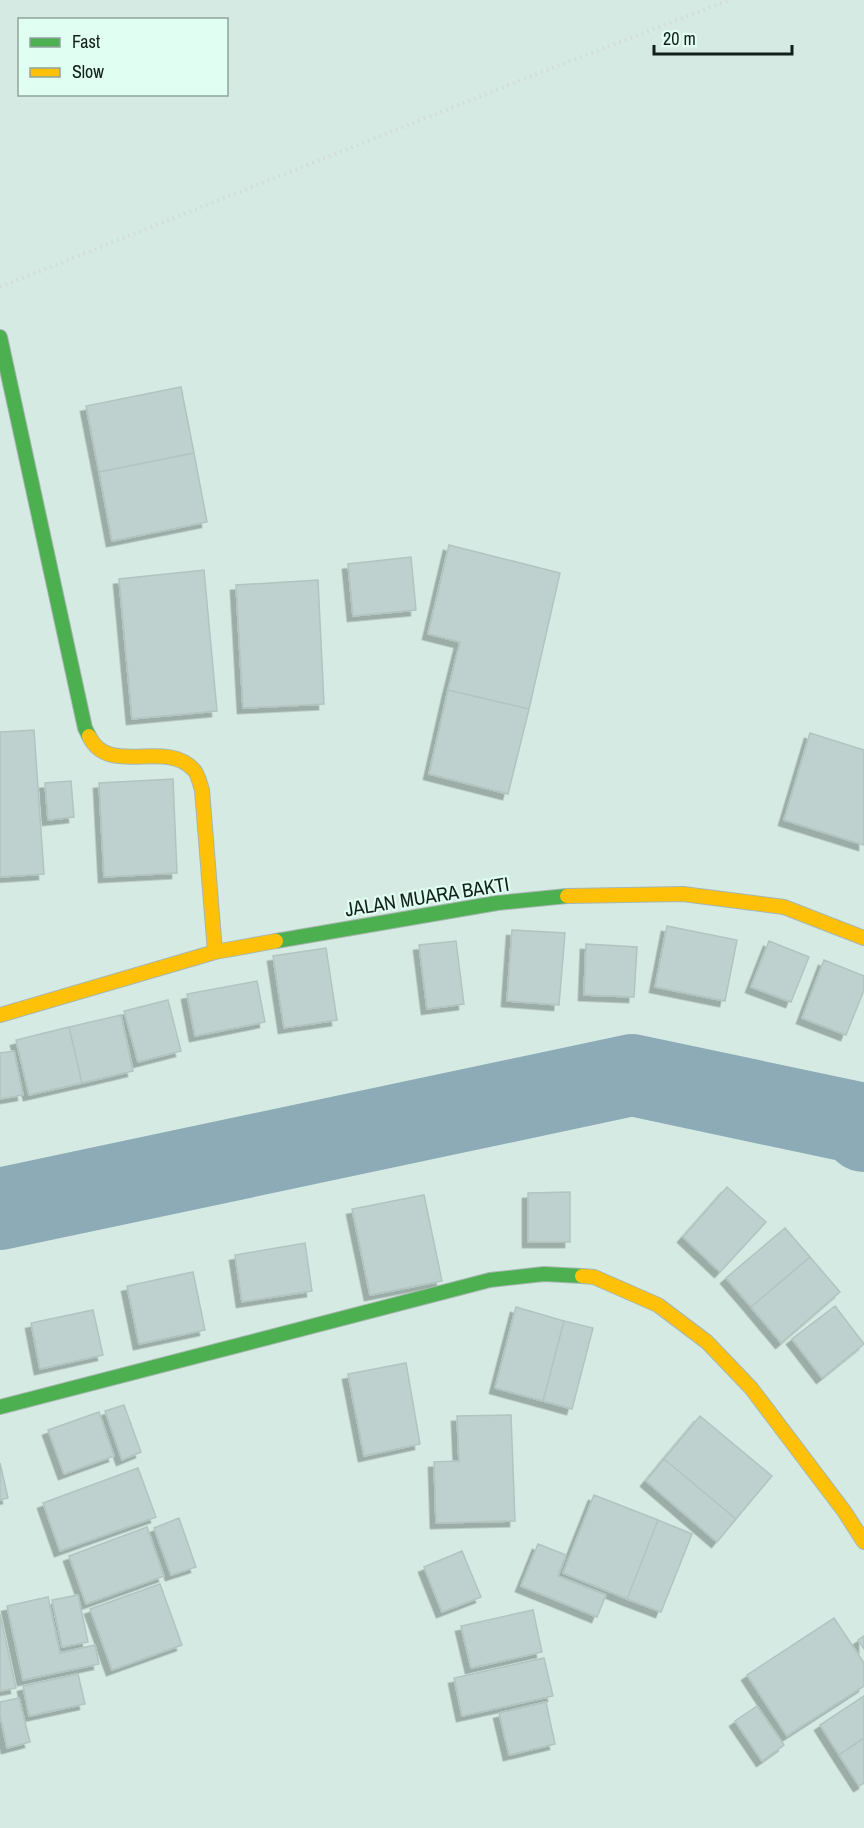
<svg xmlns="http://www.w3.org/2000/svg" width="864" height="1828" viewBox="0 0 864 1828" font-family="'Archivo Narrow',sans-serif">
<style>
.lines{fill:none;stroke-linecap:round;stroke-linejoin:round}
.river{stroke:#8cabb7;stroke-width:82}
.building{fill:#bed1ce;stroke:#b2c4c0;stroke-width:1.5;filter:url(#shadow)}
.fast-casing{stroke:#a6b6b0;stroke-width:16}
.slow-casing{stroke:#a6b6b0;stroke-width:16}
.path{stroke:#d4dad8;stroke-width:4;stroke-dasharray:1.5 4.5;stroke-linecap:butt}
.fast{stroke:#4caf50;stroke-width:14}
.slow{stroke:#ffc107;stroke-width:14}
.labels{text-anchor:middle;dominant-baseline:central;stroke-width:4.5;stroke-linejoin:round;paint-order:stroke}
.street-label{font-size:20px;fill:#12201b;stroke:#e0fef2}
</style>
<defs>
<filter id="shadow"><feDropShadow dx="-5.5" dy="5.5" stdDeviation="0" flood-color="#0004"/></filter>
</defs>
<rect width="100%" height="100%" fill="#d5eae2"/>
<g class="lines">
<!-- river -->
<path class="river" d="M0 1209 632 1075 858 1123 864 1131"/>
</g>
<!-- building -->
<path class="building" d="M181 387 194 453 99 472 86 406Z
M194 453 207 522 112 541 99 472Z
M449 545 560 573 529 709 448 690 460 642 428 634Z
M411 557 416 610 353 616 348 564Z
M204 570 217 711 132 719 119 579Z
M318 580 324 704 243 708 236 585Z
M448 690 529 709 508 794 429 774Z
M34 730 44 874 0 877V732Z
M810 733 864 750V845L784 820Z
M173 779 177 873 104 877 99 783Z
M71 781 74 817 48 820 45 783Z
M667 926 737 940 725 1001 655 987Z
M512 930 565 933 559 1005 507 1001Z
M456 941 464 1004 427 1009 419 945Z
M769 941 809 957 791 1002 751 987Z
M586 944 637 947 634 997 584 995Z
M326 948 337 1020 284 1028 273 956Z
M824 960 864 976V990L846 1035 802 1018Z
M257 981 265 1022 195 1036 187 994Z
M168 1000 181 1051 138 1062 124 1011Z
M121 1015 133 1071 82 1083 69 1027Z
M69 1027 82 1083 29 1095 16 1040Z
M14 1051 23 1095 0 1099V1053Z
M727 1187 766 1222 720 1272 683 1237Z
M570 1192V1242H528V1193Z
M424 1195 442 1281 370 1295 352 1209Z
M785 1228 810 1257 751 1307 726 1278Z
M305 1243 312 1291 242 1302 235 1255Z
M810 1257 840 1292 781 1343 751 1307Z
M193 1272 205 1330 139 1344 127 1286Z
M835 1306 864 1344 822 1378 792 1339Z
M516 1307 564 1321 543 1401 495 1388Z
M93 1310 103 1355 40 1369 31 1323Z
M564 1321 593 1328 572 1409 543 1401Z
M406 1363 420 1444 364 1456 348 1374Z
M124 1405 141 1452 122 1460 105 1411Z
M99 1412 114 1456 64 1474 48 1430Z
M511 1415 515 1521 436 1523 434 1462 459 1461 457 1416Z
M700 1416 772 1476 736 1519 664 1459Z
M664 1459 736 1519 717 1542 646 1481Z
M0 1463 8 1498 0 1500Z
M138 1468 156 1517 60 1551 43 1503Z
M594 1495 658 1520 627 1599 563 1573Z
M179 1518 196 1567 171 1575 154 1528Z
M658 1520 692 1534 661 1612 627 1599Z
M147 1527 164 1576 86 1604 69 1556Z
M538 1544 566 1555 558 1576 606 1595 597 1617 521 1586Z
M462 1551 481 1597 442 1612 424 1567Z
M160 1584 182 1645 112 1670 90 1609Z
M78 1595 88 1642 62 1647 52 1600Z
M48 1597 60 1653 95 1645 99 1664 23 1680 7 1606Z
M533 1610 542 1652 471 1668 461 1626Z
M0 1614 16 1688 0 1691Z
M834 1618 864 1663V1686L787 1736 747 1675Z
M864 1636V1649L858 1640Z
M544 1658 553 1696 462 1716 454 1678Z
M78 1674 85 1704 29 1716 23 1686Z
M864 1696V1738L839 1755 820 1725Z
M19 1698 30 1742 7 1748 0 1715V1702Z
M546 1702 555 1744 509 1755 499 1713Z
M757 1706 784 1745 762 1761 735 1721Z
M864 1738V1783L859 1786 839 1755Z"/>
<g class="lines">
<!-- fast casing -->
<g class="fast-casing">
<path id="fast" d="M0 337 85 728 89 736
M276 941 497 903 567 896
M0 1407 490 1280 544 1274 582 1276"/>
</g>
<!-- slow casing -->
<g class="slow-casing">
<path id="slow" d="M89 736C108 777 165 739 193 769 198 773 200 784 202 790L215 952
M567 896 683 894 784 907 864 938
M0 1015 215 952 276 941
M582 1276 594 1277 658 1305 707 1342 751 1388 844 1511 864 1542"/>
</g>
<!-- path -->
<path class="path" d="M0 287 519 81 729 0"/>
<!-- fast -->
<use href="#fast" class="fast"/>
<!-- slow -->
<use href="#slow" class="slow"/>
</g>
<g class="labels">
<!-- street labels -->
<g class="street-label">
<text transform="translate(427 896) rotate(-9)">JALAN MUARA BAKTI</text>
</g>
</g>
<!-- legend -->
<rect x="18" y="18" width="210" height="78" fill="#e0fef2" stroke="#8ea59c" stroke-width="1.5"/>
<rect x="30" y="38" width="30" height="9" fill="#4caf50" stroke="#8ea59c" stroke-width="1.5"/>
<text x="72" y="48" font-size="18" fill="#12201b">Fast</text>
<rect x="30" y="68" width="30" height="9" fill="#ffc107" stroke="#8ea59c" stroke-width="1.5"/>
<text x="72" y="78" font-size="18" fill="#12201b">Slow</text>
<!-- scale -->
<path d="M654 45v9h138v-9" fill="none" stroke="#12201b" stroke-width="3"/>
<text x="663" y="45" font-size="18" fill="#12201b" stroke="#e0fef2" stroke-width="4.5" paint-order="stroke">20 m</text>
</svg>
